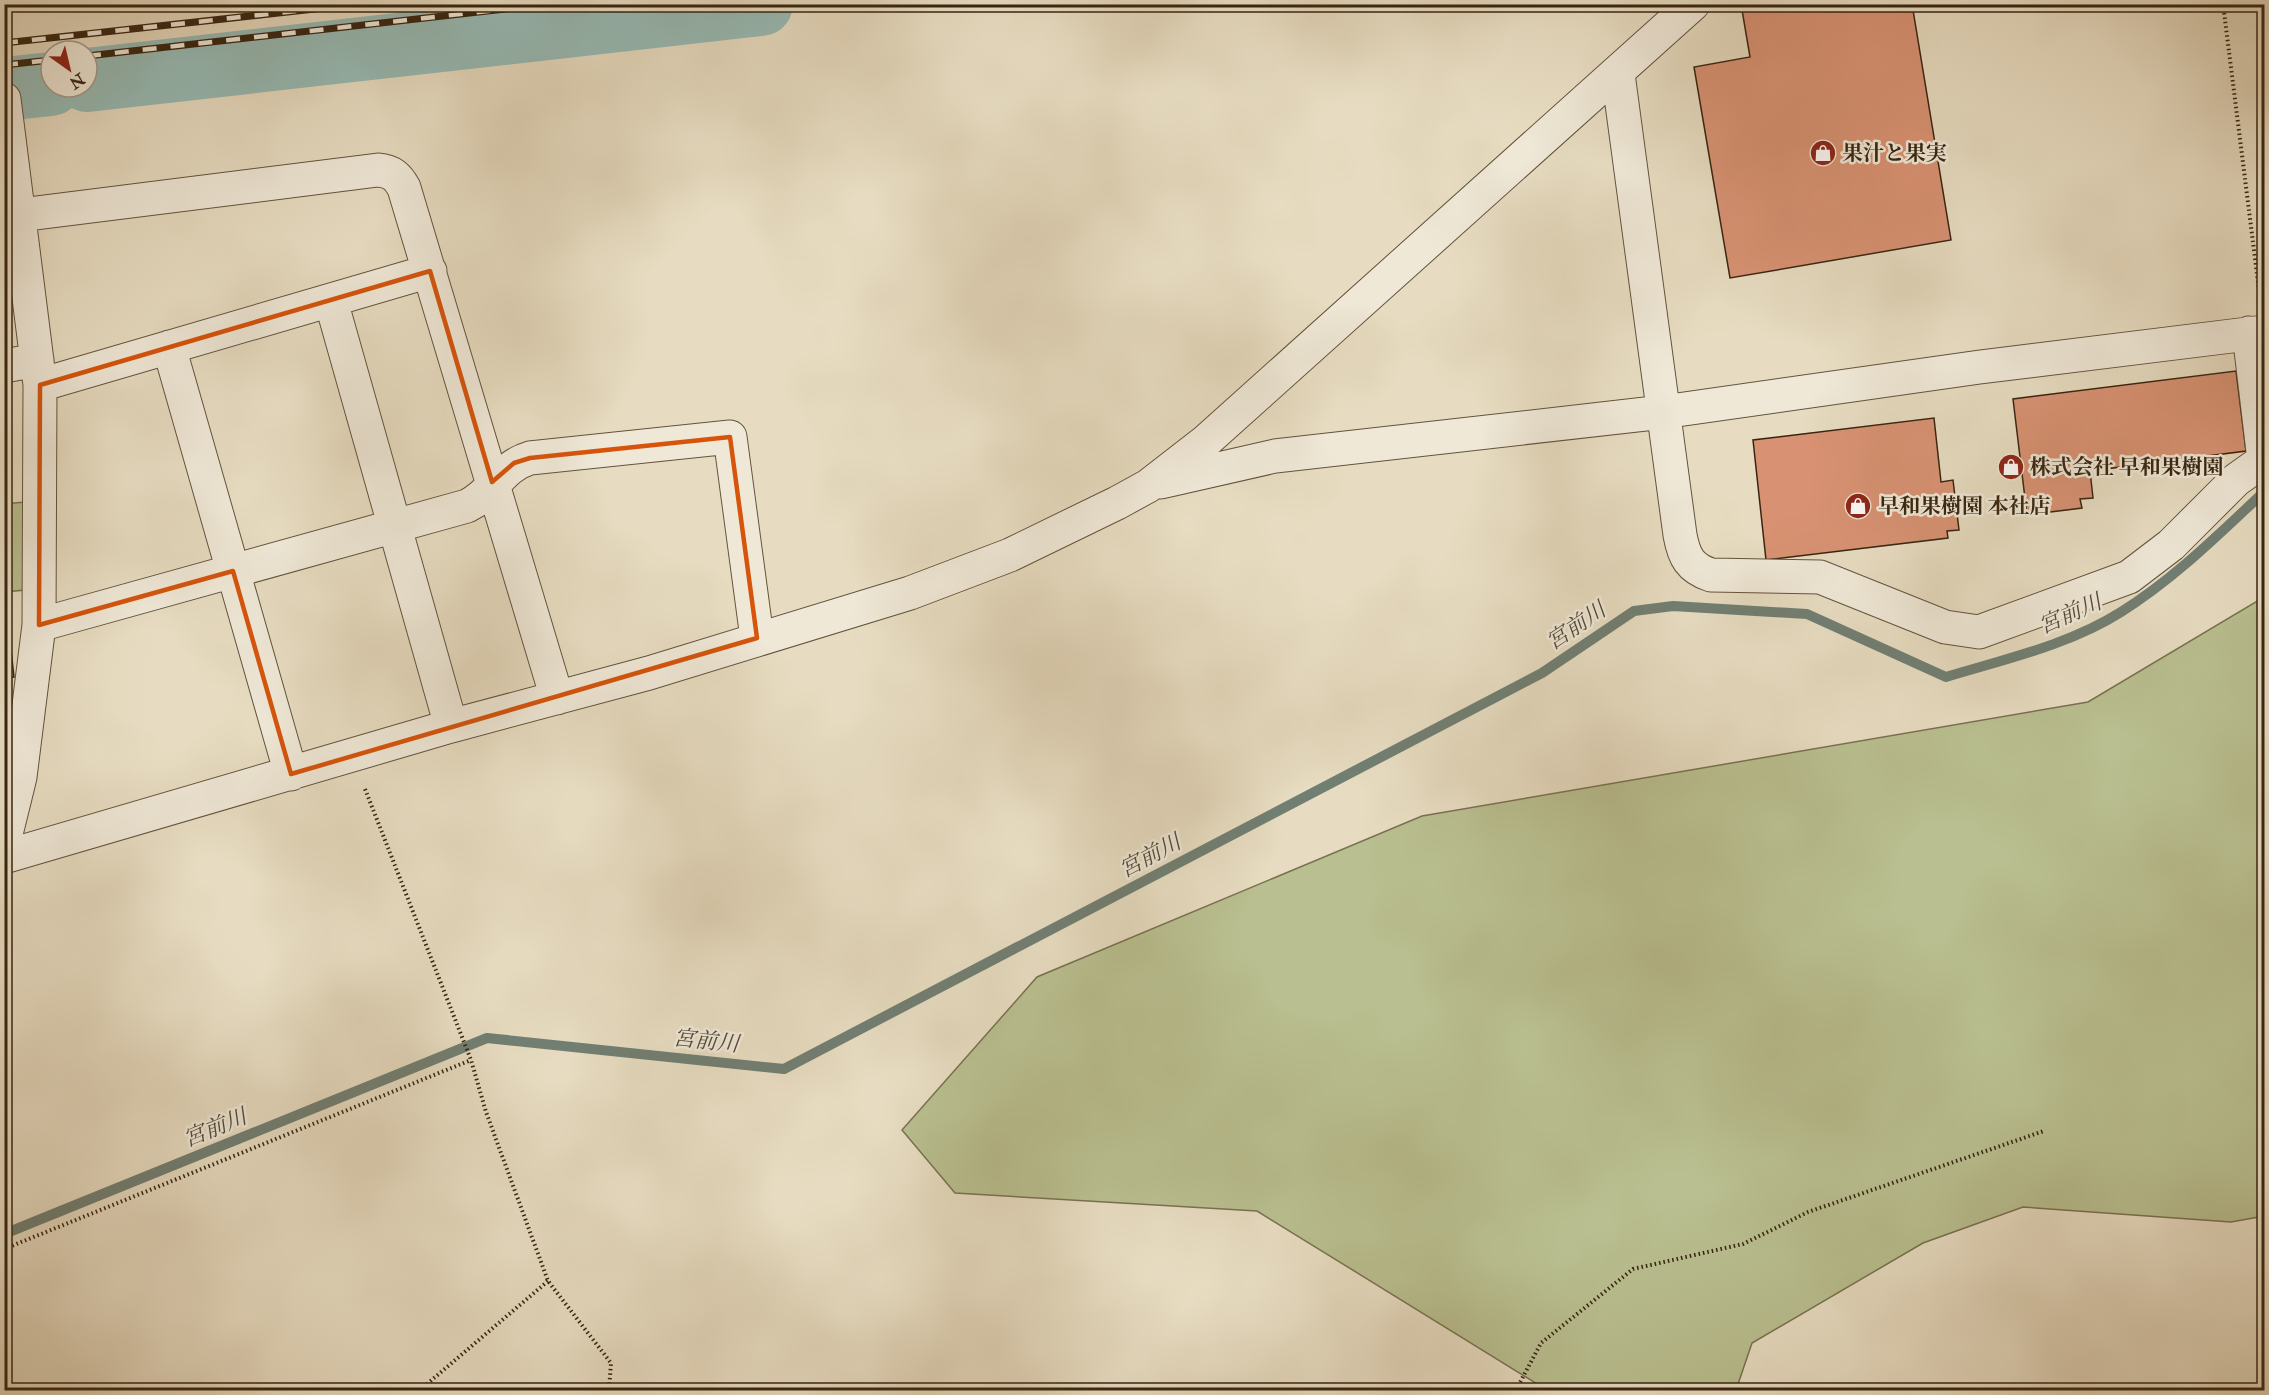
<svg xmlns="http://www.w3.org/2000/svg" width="2269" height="1395" viewBox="0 0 2269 1395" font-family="'IM FELL Double Pica','Noto Serif JP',serif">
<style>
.green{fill:#b9bf90;stroke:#787250;stroke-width:1.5}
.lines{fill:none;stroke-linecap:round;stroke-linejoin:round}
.stream{stroke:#717f73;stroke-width:10}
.river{stroke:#97bbb5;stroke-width:64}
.building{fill:#d89273;stroke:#372511;stroke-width:1.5}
.minor-casing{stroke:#63533d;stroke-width:35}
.path{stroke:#372511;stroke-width:4;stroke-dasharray:1.5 3;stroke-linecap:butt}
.minor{stroke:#efe8d7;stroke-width:33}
.rail-casing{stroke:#372511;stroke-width:7}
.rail{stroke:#efe8d7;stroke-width:4.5;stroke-dasharray:14;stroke-linecap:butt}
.marked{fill:none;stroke:#d6540c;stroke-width:4.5;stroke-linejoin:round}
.labels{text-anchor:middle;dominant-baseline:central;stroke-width:5;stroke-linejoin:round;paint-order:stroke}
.poi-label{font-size:21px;font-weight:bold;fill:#372511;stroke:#efe8d7;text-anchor:start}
.water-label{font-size:22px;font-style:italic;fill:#4f4a3a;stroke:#efe8d7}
</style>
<rect width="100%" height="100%" fill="#e7dcc1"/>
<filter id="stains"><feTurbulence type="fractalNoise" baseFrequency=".00333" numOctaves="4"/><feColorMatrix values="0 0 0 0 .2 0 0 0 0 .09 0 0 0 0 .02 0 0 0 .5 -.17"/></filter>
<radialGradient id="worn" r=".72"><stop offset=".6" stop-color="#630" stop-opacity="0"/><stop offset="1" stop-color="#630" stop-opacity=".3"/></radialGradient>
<!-- green -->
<path class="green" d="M25 502V590L5 592 4 504Z
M2264 597V1216L2231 1222 2023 1207 1923 1243 1752 1343 1736 1390H1547L1257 1211 955 1193 902 1130 1037 977 1422 816 2088 702Z"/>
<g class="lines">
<!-- stream -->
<path class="stream" d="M4 1234 487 1038 784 1069 1542 673 1634 611 1673 606 1807 614 1946 677C2005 659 2069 645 2121 612 2174 579 2219 534 2264 492"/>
<!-- river -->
<path class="river" d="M87 80 761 4
M4 89 51 84"/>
</g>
<!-- building -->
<path class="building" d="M1741 4H1912L1951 240 1730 278 1694 67 1750 57Z
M2264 161V187L2261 188 2258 162Z
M2236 371 2246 451 2090 471 2093 498 2080 499 2082 508 2027 515 2013 399Z
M1934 418 1941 482 1953 480 1959 530 1947 531 1948 538 1766 560 1753 440Z
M5 596 14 677 4 678V596Z"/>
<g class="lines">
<!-- minor casing -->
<g class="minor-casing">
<path id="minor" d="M1618 74 1680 535C1684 557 1690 568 1711 575L1820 577 1945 627 1979 632 2129 577 2171 545 2236 480 2264 460
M4 99 40 385 39 625 20 777 4 842
M20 215 378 170C392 171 398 177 404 188L557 698
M331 301 451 726
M2249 333 2264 460
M169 347 291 774
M4 366 37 360
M40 385 430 271
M1161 482 1275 456 1663 412 1980 367 2264 332
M39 625 467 506C494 493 500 467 530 458L730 437 757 638
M4 857 451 726 649 673 910 593 1010 555 1117 503 1148 486 1206 441 1693 4"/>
</g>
<!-- path -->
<path class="path" d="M2223 4 2260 298
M365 789 471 1060 486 1112 548 1281 611 1363 609 1390
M4 1249 471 1060
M420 1390 548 1281
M1516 1390 1541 1343 1633 1269 1743 1244 1808 1212 2044 1131"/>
<!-- minor -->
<use href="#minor" class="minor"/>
<!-- rail casing -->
<g class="rail-casing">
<path id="rail" d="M4 43 360 4
M87 56 550 4
M4 65 51 60"/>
</g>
<!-- rail -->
<use href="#rail" class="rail"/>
</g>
<!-- marked area -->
<path class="marked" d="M430 271 492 482 514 463 530 458 730 437 757 638 291 774 233 571 39 625 40 385Z"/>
<!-- icons -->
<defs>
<g id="shop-disc" transform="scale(1.35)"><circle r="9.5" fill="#8f2418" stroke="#efe8d7"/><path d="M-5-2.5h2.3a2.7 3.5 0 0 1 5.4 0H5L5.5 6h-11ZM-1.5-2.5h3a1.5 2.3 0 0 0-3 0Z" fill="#fff"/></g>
</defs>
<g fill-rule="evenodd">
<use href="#shop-disc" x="1823" y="153"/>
<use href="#shop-disc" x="2011" y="467"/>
<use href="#shop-disc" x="1858" y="506"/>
</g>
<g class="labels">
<!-- poi labels -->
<g class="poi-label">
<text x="1842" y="153">果汁と果実</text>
<text x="2030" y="467">株式会社 早和果樹園</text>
<text x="1878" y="506">早和果樹園 本社店</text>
</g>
<!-- water labels -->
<g class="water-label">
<text transform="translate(2070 614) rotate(-24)">宮前川</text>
<text transform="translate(1576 626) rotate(-34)">宮前川</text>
<text transform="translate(1150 856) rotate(-28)">宮前川</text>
<text transform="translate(706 1041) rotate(6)">宮前川</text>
<text transform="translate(215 1128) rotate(-22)">宮前川</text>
</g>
</g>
<!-- margin -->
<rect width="2269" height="1395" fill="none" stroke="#e7dcc1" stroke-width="24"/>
<rect x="6" y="6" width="2257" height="1383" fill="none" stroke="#372511" stroke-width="3"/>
<rect x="12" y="12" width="2245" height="1371" fill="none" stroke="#372511" stroke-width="1.5"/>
<!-- north arrow -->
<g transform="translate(69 69) rotate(146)"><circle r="28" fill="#efe8d7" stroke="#a59a88" stroke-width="1.5"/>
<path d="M0-4.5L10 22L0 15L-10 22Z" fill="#8f2418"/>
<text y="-9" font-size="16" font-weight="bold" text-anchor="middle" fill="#372511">N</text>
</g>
<rect width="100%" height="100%" filter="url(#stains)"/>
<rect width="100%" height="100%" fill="url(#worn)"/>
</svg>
